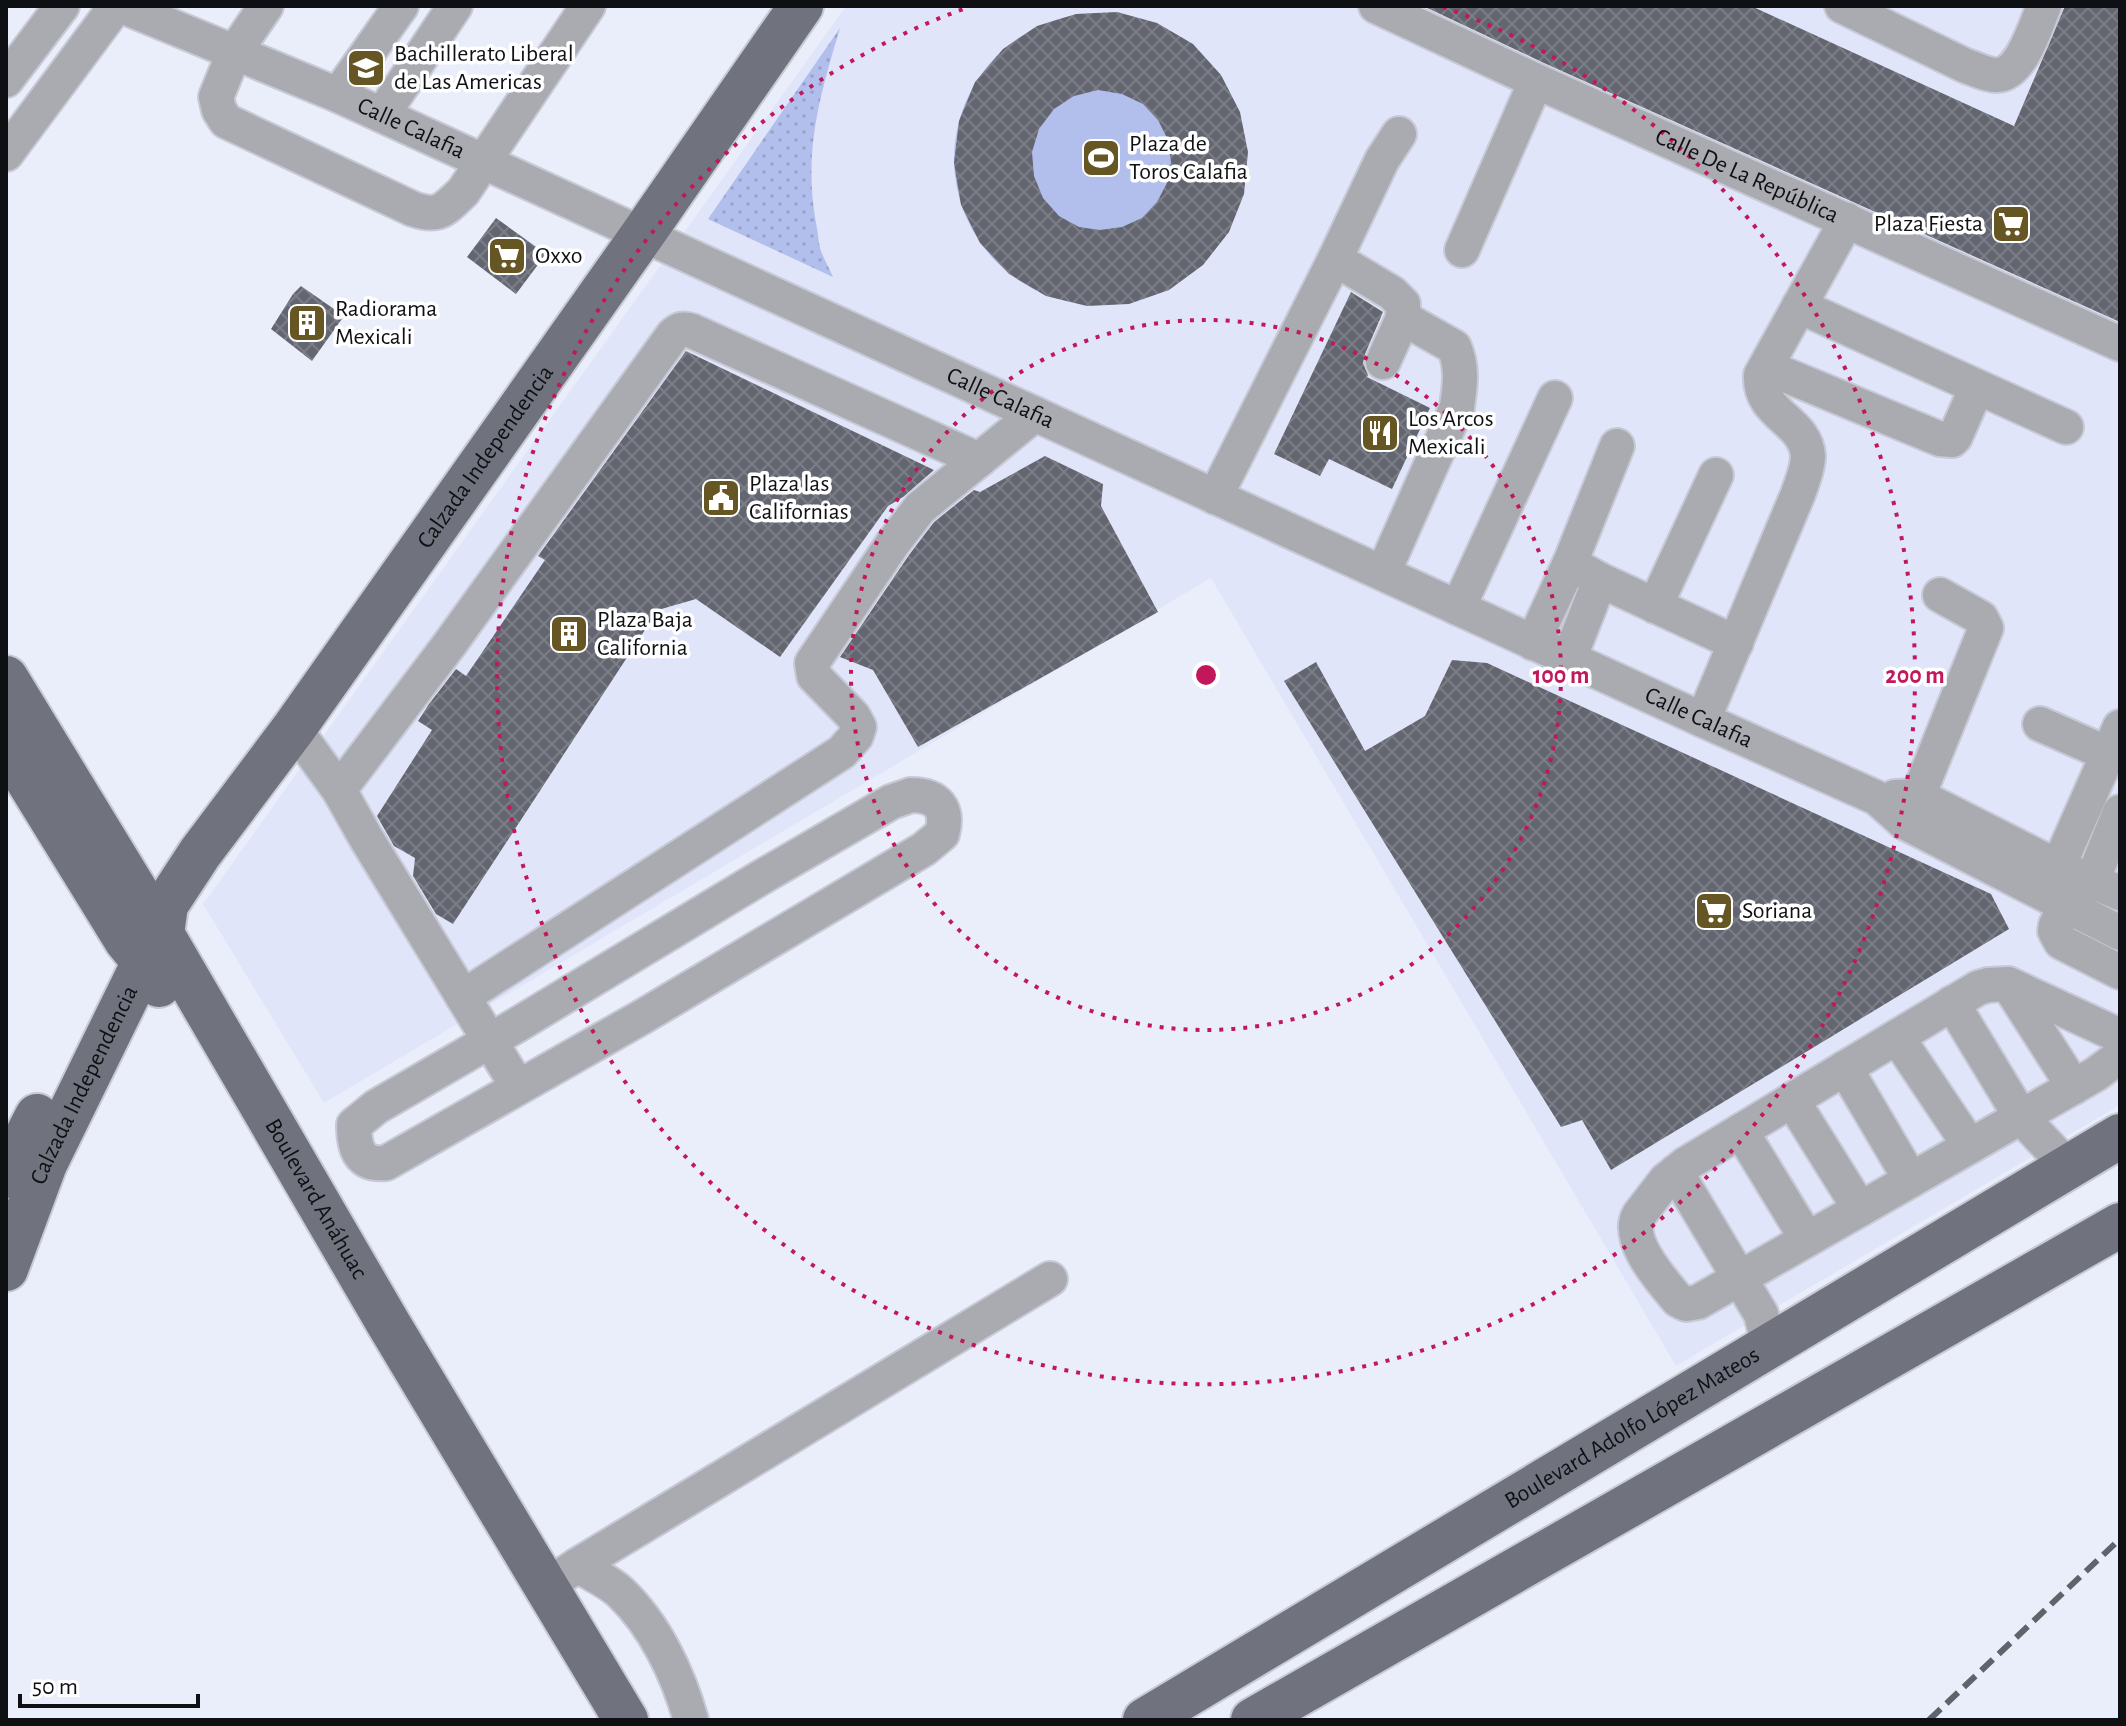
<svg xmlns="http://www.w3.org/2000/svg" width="2126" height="1726" viewBox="0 0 2126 1726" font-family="'Alegreya Sans',sans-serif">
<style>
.built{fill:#e0e5fa}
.green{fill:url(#green-dots)}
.pitch{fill:#b2beec}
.building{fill:url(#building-cross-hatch);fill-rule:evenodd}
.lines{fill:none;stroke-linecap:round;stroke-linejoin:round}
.minor-casing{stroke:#c7cad6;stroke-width:38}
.major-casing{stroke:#c7cad6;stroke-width:48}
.minor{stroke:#aaabb1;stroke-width:34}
.major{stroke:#70737d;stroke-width:44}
.rail{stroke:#61636b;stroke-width:6;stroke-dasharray:16 8;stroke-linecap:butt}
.ring{fill:none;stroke:#c2185b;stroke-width:4;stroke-dasharray:4 8}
.labels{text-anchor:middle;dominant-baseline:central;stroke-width:7;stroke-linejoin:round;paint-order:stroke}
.poi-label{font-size:24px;fill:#0f1014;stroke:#fff;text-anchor:start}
.street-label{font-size:24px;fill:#0f1014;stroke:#fff}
.centre{fill:#c2185b;stroke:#fff;stroke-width:4}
.ring-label{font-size:24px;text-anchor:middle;font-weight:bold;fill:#c2185b;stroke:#fff;stroke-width:7;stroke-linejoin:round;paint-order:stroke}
</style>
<defs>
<pattern id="green-dots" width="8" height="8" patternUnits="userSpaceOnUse" patternTransform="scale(2)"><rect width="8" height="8" fill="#b2beec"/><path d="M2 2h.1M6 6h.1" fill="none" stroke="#98a2ca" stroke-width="1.8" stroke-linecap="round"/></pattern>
<pattern id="building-cross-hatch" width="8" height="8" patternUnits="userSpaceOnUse" patternTransform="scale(2)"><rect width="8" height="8" fill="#636671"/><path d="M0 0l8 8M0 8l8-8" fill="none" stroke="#7c7e86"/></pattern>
</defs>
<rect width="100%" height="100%" fill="#eaeefb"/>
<!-- built -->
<path class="built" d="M846 6H2120V1105L1676 1366 1211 578 324 1103 203 904Z"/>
<!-- green -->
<path class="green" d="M840 28C820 95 803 152 816 223 818 231 818 240 820 248 823 258 829 267 833 277L708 219Z"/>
<!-- pitch -->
<path class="pitch" d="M954 159a146 146 0 1 1 292 0a146 146 0 1 1-292 0Z"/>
<!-- building -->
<path class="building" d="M1423 6H1751L2014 126 2065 6H2120V322L1544 63Z
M1117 12 1157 23 1193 44 1221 75 1240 112 1248 152 1244 194 1229 232 1203 265 1169 290 1129 304 1087 306 1046 296 1009 274 980 243 961 205 954 163 959 121 975 82 1003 49 1037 26 1076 14ZM1098 90 1122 94 1143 104 1158 120 1168 140 1171 162 1167 183 1157 202 1142 218 1122 227 1100 230 1079 227 1059 216 1043 198 1034 176 1032 152 1039 129 1054 109 1074 96Z
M496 218 546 254 516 294 467 257Z
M301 286 344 316 312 361 271 329 293 294Z
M1351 292 1383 312 1365 354 1363 363 1368 375 1367 377 1430 408 1392 489 1329 459 1320 476 1274 454Z
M686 351 934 470 903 497 888 506 780 657 696 599 658 610 453 924 436 914 413 876 415 858 394 846 377 816 432 730 418 721 429 704 456 669 466 676 545 560 538 556Z
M1045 456 1103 484 1101 506 1158 612 918 747 873 670 840 657 909 555 934 522 974 490 980 492Z
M1452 660 1487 663 1991 894 2009 929 1611 1170 1582 1120 1561 1127 1284 681 1316 662 1365 751 1425 716Z"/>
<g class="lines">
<!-- minor casing -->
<g class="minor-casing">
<g id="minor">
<path id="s1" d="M122 6 338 95 1703 720 1877 798 1904 822 2120 933"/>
<path d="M266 6 234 53 216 97 219 110 226 121 413 209C440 218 443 210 463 192L588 6"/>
<path id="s2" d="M1376 6 1536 81 2120 344"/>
<path d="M1842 6 1966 66C1976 69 1986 75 1996 75 2021 76 2036 25 2044 6"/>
<path d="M6 80 62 6"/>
<path d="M338 95 401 6"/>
<path d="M382 115 455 6"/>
<path d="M6 154 116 6"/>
<path d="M1462 250 1536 81"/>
<path d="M1335 259 1392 293 1403 304V318L1383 362"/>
<path d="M1799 306 2066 427"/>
<path d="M1766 367 1940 439 1952 440 1955 437 1977 387"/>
<path d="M1215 497 1335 259 1382 160 1399 134"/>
<path d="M1570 563 1617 446"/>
<path d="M1383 573 1457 407C1460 386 1463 367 1454 347L1403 318"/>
<path d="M1655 606 1716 475"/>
<path d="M1458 608 1555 398"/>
<path d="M1533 643 1570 563 1600 580 1736 643"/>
<path d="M1569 659 1600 580"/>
<path d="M1703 720 1798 494C1802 482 1808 469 1808 456 1806 420 1759 416 1761 375L1847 220"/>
<path d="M2040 724 2108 754"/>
<path d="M294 728 339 790 366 838 518 1087"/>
<path d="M339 790 449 645 673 335C680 329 683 328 692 331L979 460"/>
<path d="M911 795C937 795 949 808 942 834L924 849 642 1017 386 1163C359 1166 354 1148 354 1125L376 1107 517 1025 760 878 891 802Z"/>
<path d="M1895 797 1918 796 2058 867 2120 893"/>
<path d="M1904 822 1918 796 1986 628 1981 618 1940 595"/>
<path d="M2058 867 2120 727"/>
<path d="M2092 881 2120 812"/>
<path d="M2066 906 2056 925 2055 931 2061 942 2120 972"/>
<path d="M2008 984 2074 1087"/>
<path d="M463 997 842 752 856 736 859 727 853 716 814 676 812 663 893 543 920 508 1035 414"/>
<path d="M1952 1003 2021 1117 2068 1167"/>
<path d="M2120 1036 2008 984 1988 985 1978 988 1686 1164 1666 1180 1639 1215C1625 1240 1662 1281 1678 1300L1686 1304 1698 1302 2096 1074 2120 1056"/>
<path d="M1897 1037 1970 1146"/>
<path d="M1845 1068 1911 1180"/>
<path d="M1792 1100 1860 1209"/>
<path d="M1741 1131 1807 1239"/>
<path d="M1676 1172 1761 1314 1769 1345"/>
<path d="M578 1565C591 1574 608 1581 620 1592 655 1625 678 1674 691 1720"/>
<path d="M545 1587 578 1565 1050 1279"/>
</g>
</g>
<!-- major casing -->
<g class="major-casing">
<g id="major">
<path id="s3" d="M6 678 162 934 388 1323 626 1720"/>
<path d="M6 745 126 940 144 962 159 985"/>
<path d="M6 1176 37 1116"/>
<path id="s4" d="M6 1269 45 1164 144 962 162 934 166 905 200 853 294 728 643 234 801 6"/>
<path id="s5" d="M1145 1720 2120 1136"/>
<path d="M1253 1720 2120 1225"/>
</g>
</g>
<!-- minor -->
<use href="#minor" class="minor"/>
<!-- major -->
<use href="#major" class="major"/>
<!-- rail -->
<path class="rail" d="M1929 1720 2120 1539"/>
</g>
<!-- distance rings -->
<g class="ring">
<circle cx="1206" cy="675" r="355"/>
<path d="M1443 7A709 709 0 1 1 969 7"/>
</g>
<!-- icons -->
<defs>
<g id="university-square" transform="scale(2)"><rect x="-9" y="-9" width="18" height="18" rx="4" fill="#655623" stroke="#fff"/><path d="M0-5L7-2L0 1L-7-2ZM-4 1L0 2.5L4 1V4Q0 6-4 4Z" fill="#fff"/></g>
<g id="stadium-square" transform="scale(2)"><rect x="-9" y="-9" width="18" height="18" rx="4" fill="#655623" stroke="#fff"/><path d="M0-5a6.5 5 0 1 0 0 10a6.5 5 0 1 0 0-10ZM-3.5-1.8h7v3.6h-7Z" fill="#fff"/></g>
<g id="supermarket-square" transform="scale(2)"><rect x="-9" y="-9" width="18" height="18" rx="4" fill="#655623" stroke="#fff"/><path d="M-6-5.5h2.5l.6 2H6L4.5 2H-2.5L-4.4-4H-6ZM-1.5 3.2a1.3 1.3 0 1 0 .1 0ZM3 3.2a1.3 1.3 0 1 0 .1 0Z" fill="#fff"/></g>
<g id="building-square" transform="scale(2)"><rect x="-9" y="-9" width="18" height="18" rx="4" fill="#655623" stroke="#fff"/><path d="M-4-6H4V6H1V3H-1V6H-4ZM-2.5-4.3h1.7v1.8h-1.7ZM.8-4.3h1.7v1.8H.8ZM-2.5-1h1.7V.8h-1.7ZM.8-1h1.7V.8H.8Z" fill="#fff"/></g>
<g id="restaurant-square" transform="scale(2)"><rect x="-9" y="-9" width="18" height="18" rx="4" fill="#655623" stroke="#fff"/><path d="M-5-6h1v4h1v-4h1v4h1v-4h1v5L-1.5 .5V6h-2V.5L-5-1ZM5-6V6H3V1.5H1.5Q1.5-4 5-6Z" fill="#fff"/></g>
<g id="civic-square" transform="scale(2)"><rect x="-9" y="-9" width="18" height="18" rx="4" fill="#655623" stroke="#fff"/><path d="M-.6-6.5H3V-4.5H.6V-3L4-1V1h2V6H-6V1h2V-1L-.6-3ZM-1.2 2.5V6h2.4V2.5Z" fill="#fff"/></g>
</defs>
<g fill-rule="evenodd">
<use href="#university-square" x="366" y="68"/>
<use href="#stadium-square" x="1101" y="158"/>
<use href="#supermarket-square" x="2011" y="224"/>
<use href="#supermarket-square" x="507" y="256"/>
<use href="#building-square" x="307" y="323"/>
<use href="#restaurant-square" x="1380" y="433"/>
<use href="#civic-square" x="721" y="498"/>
<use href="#building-square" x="569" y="634"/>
<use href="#supermarket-square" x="1714" y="911"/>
</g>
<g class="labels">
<!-- poi labels -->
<g class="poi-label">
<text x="394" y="54">Bachillerato Liberal<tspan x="394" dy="28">de Las Americas</tspan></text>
<text x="1129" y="144">Plaza de<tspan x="1129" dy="28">Toros Calafia</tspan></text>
<text x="1983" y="224" text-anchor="end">Plaza Fiesta</text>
<text x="535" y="256">Oxxo</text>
<text x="335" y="309">Radiorama<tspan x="335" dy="28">Mexicali</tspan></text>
<text x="1408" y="419">Los Arcos<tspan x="1408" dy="28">Mexicali</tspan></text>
<text x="749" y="484">Plaza las<tspan x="749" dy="28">Californias</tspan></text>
<text x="597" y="620">Plaza Baja<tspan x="597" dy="28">California</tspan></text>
<text x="1742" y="911">Soriana</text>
</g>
<!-- street labels -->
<g class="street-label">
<text stroke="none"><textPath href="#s1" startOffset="314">Calle Calafia</textPath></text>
<text stroke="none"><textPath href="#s2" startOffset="408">Calle De La República</textPath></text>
<text stroke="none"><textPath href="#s1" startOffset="962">Calle Calafia</textPath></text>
<text stroke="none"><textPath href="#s4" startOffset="950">Calzada Independencia</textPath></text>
<text stroke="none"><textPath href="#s1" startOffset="1730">Calle Calafia</textPath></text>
<text stroke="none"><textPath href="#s4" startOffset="200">Calzada Independencia</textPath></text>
<text stroke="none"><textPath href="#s3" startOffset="606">Boulevard Anáhuac</textPath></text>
<text stroke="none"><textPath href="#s5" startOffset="568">Boulevard Adolfo López Mateos</textPath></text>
</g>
</g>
<circle cx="1206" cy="675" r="12" class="centre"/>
<g class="ring-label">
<text x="1561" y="683">100 m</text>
<text x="1915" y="683">200 m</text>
</g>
<!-- border -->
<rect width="2126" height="1726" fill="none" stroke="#0f1014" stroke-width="16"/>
<!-- scale -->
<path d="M20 1694v12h178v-12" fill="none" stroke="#0f1014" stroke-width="4"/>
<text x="32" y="1694" font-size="24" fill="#0f1014" stroke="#ffffff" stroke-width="6" paint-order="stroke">50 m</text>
</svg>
